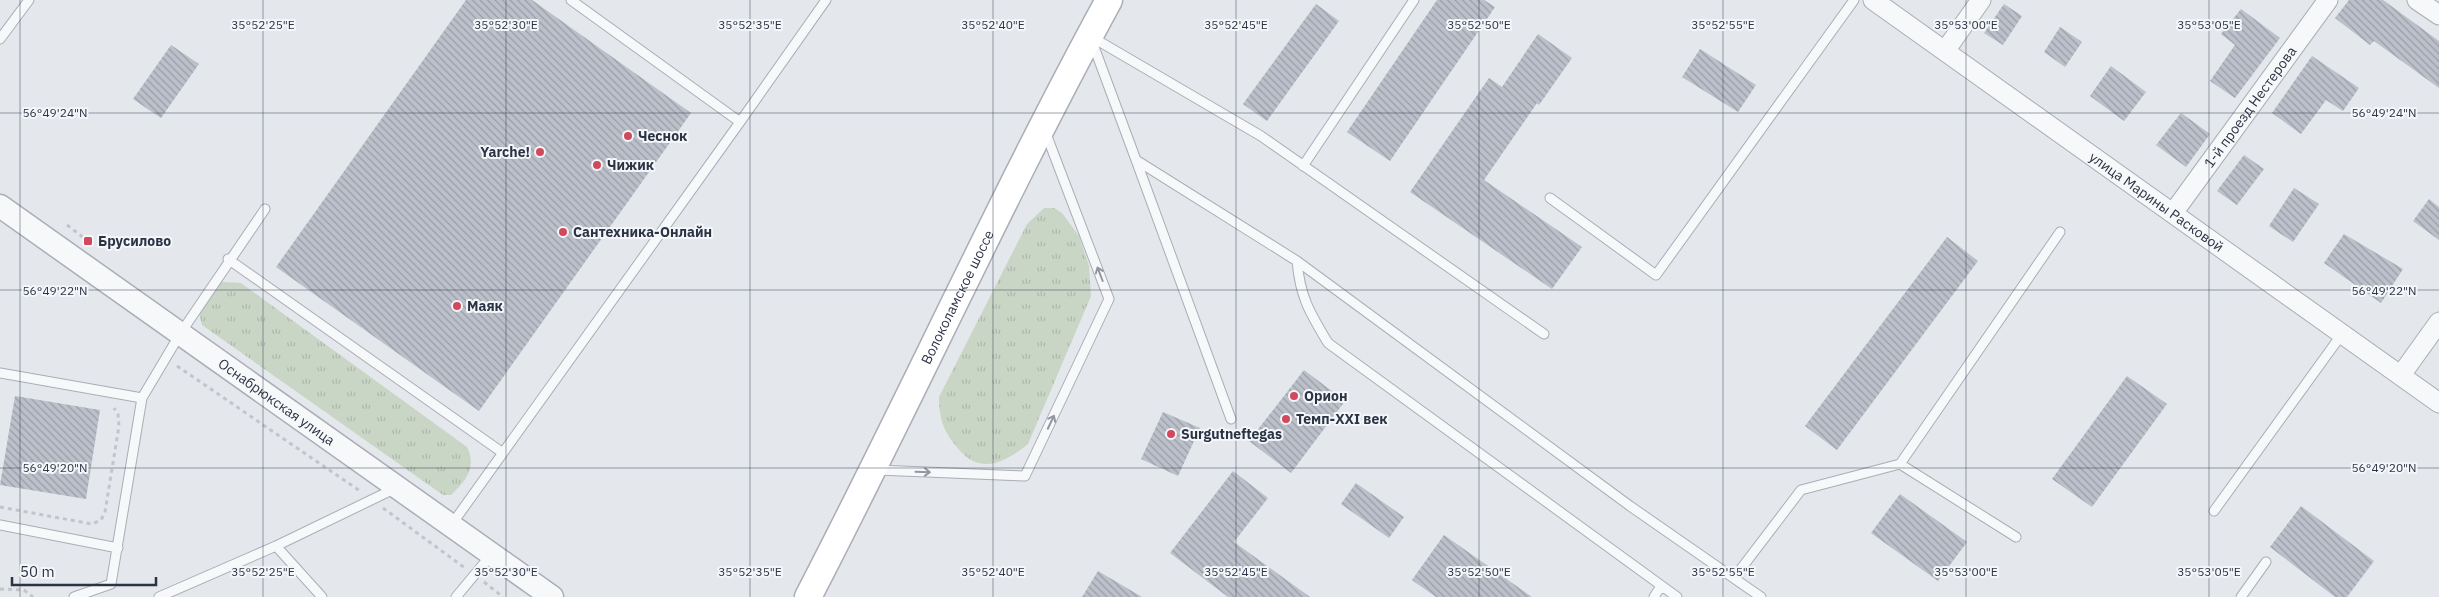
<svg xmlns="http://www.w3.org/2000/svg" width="2439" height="597" viewBox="0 0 2439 597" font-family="'IBM Plex Sans',sans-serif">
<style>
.grass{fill:url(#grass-tufts)}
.building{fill:url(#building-back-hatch)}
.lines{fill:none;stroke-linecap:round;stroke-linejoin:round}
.service-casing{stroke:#a9aeb7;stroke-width:11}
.minor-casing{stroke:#a9aeb7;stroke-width:21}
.tertiary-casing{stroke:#a9aeb7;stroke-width:25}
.secondary-casing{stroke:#a9aeb7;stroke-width:29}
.path{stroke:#c2c5cb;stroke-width:3;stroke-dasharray:4 4;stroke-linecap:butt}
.service{stroke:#f7f8fa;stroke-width:9}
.minor{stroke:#f7f8fa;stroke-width:19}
.tertiary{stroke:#f7f8fa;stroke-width:22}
.secondary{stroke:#fff;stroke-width:26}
.oneway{stroke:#9196a0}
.ticks{fill:none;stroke:#2b3445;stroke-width:1;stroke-opacity:0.45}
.poi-dot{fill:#d1495b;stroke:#f4f6f9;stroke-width:2}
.labels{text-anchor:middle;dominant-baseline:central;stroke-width:4;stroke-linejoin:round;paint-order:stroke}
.street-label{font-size:14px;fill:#2b3445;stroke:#f4f6f9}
.poi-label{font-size:14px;font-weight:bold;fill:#2b3445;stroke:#f4f6f9;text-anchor:start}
.ticks-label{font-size:12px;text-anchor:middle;fill:#2b3445;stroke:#f4f6f9;stroke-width:4;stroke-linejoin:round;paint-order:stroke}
</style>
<defs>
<pattern id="grass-tufts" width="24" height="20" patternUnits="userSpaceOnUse" patternTransform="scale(1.25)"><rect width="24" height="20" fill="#c9d6c5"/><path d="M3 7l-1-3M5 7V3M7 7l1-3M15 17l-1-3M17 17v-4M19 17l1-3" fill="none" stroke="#adb8ab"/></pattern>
<pattern id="building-back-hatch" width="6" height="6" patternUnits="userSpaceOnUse" patternTransform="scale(1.25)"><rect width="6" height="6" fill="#bbc0ca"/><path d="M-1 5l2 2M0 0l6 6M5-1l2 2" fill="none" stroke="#989da6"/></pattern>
</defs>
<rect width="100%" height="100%" fill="#e4e7ec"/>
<!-- grass -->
<path class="grass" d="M1044 208H1054L1062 213 1079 236 1089 266 1091 296 1028 444C1003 464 979 476 956 446 943 431 939 417 939 397L1027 224Z
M223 282 241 283 467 447C477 467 466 481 451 495H443L202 325 199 313 218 284Z"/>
<!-- building -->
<path class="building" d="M466 0H532L691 113 479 411 276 267Z
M1437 0H1484L1495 7 1390 161 1347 132Z
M2349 0H2383L2439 41V88L2374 41 2370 45 2335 18Z
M1316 4 1339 21 1267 121 1243 104Z
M2004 4 2022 16 2003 45 1984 33Z
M2241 9 2280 38 2235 98 2210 81 2235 45 2221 34Z
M2060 27 2082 42 2065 67 2044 52Z
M1538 34 1572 58 1539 105 1537 103 1484 180 1582 247 1552 289 1410 192 1489 78 1502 87Z
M171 45 199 64 161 118 133 99Z
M1700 49 1756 85 1738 112 1682 77Z
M2312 56 2359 88 2343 111 2326 100 2301 134 2272 113Z
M2111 66 2146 92 2124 121 2090 96Z
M2181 113 2210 134 2186 167 2156 145Z
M2244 155 2264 169 2237 205 2217 191Z
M2294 188 2319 204 2293 242 2269 226Z
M2429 199 2439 207V240L2413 221Z
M2344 234 2403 269 2381 303 2324 263Z
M1947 237 1978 261 1837 450 1805 426Z
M1304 370 1345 401 1291 473 1249 441Z
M2127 376 2167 404 2092 507 2052 479Z
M15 396 100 410 86 499 0 485Z
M1163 412 1200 428 1178 476 1141 459Z
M1233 471 1268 498 1234 542 1310 597H1228L1170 553Z
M1356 483 1404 517 1389 538 1341 504Z
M1900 494 1967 542 1938 581 1871 533Z
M2301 506 2374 561 2347 597H2335L2270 547Z
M1444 535 1532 597H1436L1412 580Z
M1098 571 1142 597H1082Z"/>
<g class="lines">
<!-- service casing -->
<g class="service-casing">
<path id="service" d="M0 39 29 0
M740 122 826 0
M1136 160 1231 419
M1303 166 1414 0
M1550 198 1656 275 1854 0
M228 259 503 453
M1297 261C1300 297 1310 313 1328 343L1677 597
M1544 334 1261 136 1090 36 1136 160 1297 261 1630 506 1761 597
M0 373 142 398
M1900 464 2060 232
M877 470 1025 476 1109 299 1045 131
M2214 511 2342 334
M452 524 740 122 571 0
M0 525 118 548
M276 546 322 597
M1734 578 1801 490 1900 464 2016 537
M74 597 111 584 142 398 180 334 265 209
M159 597 276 546 396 488
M456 597 491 555
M1654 597 1661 586
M2241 597 2266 562"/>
</g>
<!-- minor casing -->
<g class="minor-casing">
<g id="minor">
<path id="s1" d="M1873 0 2439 403"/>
<path d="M2417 0 2439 15"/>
<path d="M1945 51 1981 0"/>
<path id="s2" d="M2173 213 2328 0"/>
<path d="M2401 375 2439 322"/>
</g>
</g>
<!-- tertiary casing -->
<g class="tertiary-casing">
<g id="tertiary">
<path id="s3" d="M0 206 552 597"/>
</g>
</g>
<!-- secondary casing -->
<g class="secondary-casing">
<g id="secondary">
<path id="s4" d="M808 597C911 399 1002 196 1109 0"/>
</g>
</g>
<!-- path -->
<path class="path" d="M67 225 84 238
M177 366 360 491
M0 507 92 524 101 520 105 512 119 426 118 414 114 408
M383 508 465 568
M484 582 503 597
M0 589 24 590 33 597"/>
<!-- service -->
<use href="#service" class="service"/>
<!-- minor -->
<use href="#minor" class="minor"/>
<!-- tertiary -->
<use href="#tertiary" class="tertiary"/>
<!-- secondary -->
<use href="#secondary" class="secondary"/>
</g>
<!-- one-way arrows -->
<defs><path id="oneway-shaft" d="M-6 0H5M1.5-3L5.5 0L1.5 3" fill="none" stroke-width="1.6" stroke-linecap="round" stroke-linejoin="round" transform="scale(1.25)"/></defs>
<g class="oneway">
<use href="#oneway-shaft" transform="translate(1100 274) rotate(-111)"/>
<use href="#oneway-shaft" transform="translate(1051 422) rotate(-65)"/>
<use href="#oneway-shaft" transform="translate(923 472) rotate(2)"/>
</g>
<!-- ticks -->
<path class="ticks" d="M20 0V597M263 0V597M506 0V597M750 0V597M993 0V597M1236 0V597M1479 0V597M1723 0V597M1966 0V597M2209 0V597M0 113H2439M0 290H2439M0 468H2439"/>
<!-- markers -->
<g class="poi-dot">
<circle cx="628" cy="136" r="5"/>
<circle cx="540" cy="152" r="5"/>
<circle cx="597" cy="165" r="5"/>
<circle cx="563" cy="232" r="5"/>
<rect x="83" y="236" width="10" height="10" rx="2.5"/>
<circle cx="457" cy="306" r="5"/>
<circle cx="1294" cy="396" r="5"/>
<circle cx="1286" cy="419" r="5"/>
<circle cx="1171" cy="434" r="5"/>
</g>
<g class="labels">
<!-- street labels -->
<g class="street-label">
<text stroke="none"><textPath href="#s2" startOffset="131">1-й проезд Нестерова</textPath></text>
<text stroke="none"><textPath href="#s1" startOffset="348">улица Марины Расковой</textPath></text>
<text stroke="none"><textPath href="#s4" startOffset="335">Волоколамское шоссе</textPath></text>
<text stroke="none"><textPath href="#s3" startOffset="339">Оснабрюкская улица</textPath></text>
</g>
<!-- poi labels -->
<g class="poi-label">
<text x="638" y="136">Чеснок</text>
<text x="530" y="152" text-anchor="end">Yarche!</text>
<text x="607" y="165">Чижик</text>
<text x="573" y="232">Сантехника-Онлайн</text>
<text x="98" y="241">Брусилово</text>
<text x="467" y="306">Маяк</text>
<text x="1304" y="396">Орион</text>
<text x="1296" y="419">Темп-XXI век</text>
<text x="1181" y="434">Surgutneftegas</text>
</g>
</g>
<g class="ticks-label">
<text x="263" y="29">35°52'25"E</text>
<text x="506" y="29">35°52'30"E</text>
<text x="750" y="29">35°52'35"E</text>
<text x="993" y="29">35°52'40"E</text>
<text x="1236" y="29">35°52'45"E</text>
<text x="1479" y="29">35°52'50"E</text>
<text x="1723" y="29">35°52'55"E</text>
<text x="1966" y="29">35°53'00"E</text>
<text x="2209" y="29">35°53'05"E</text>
<text x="55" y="117">56°49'24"N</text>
<text x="2384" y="117">56°49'24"N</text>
<text x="55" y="295">56°49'22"N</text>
<text x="2384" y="295">56°49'22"N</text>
<text x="55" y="472">56°49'20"N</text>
<text x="2384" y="472">56°49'20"N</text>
<text x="263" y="576">35°52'25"E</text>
<text x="506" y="576">35°52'30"E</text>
<text x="750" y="576">35°52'35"E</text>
<text x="993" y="576">35°52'40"E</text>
<text x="1236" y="576">35°52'45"E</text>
<text x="1479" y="576">35°52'50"E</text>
<text x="1723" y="576">35°52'55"E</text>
<text x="1966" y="576">35°53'00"E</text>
<text x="2209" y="576">35°53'05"E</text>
</g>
<!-- scale -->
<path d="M12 577v8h144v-8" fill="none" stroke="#2b3445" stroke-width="2.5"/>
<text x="20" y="577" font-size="15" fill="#2b3445" stroke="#f4f6f9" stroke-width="4" paint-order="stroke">50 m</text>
</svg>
